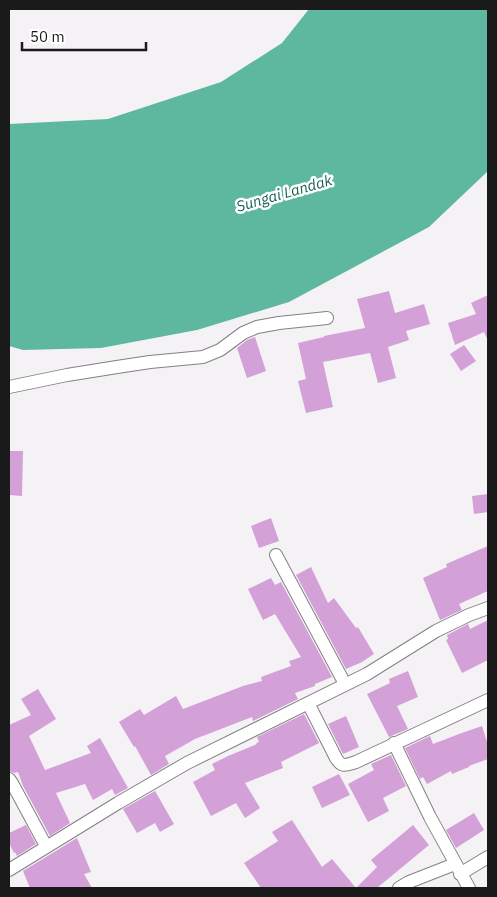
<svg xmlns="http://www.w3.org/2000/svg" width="497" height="897" viewBox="0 0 497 897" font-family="'IBM Plex Sans',sans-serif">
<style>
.water{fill:#5eb8a0}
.building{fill:#d3a0d7}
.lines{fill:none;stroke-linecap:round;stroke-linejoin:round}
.minor-casing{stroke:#838183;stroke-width:14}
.minor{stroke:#fff;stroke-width:12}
.labels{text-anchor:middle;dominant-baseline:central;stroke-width:5;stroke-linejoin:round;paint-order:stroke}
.water-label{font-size:15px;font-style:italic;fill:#175f4f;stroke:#fff}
</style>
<rect width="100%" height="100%" fill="#f5f2f5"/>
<!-- water -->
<path class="water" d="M309 9H488V171L429 227 289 302 197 330 101 348 23 350 9 346V124L108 119 221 82 282 43Z"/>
<!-- building -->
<path class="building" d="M389 291 395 313 424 304 430 324 406 331 409 340 388 347 396 378 378 383 370 353 323 362 333 407 306 413 298 381 306 379 298 343 324 337V336L365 328 357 299Z
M488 295V341L484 332 455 345 448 323 476 314 471 303Z
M255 337 266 371 247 378 237 348 247 340Z
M464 345 476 361 461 371 450 354Z
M9 451H23L22 496 9 495Z
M488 494V512L474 514 472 496Z
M271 518 279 541 259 548 251 526Z
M488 546V591L459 604 462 610 440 620 423 578 447 567 446 564Z
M311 567 328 603 334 598 356 628 358 627 374 654 362 662 346 669 296 575Z
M271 578 275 585 281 582 332 677 315 684V686L295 693 298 699 253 721 252 717 195 739 165 756 169 764 151 775 135 746 134 747 119 722 140 709 144 715 176 696 183 709 243 686 262 681 261 677 291 666 289 661 301 657 275 614 263 620 248 589Z
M488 620V660L462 673 446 640 448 639 447 635 468 624 470 629Z
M408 671 418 697 397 706 408 729 389 737 367 694 390 683 389 679Z
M38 689 56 719 29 736 45 770 91 753 87 746 100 738 128 788 115 795 112 789 93 800 85 784 56 793 70 823 50 836 23 786 18 772 14 773 9 771V725L31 715 21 699Z
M304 714 319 743 281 762 283 768 245 783 260 808 245 818 236 803 211 816 193 782 215 770 212 764 228 756 257 744 256 743 259 742 257 737Z
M346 716 359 747 343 754 328 724Z
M482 726 488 745V759L469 766V767L452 774 451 771 427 784 423 777 420 779 405 748 430 736 433 744 459 734Z
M391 755 406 786 383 798 389 811 368 822 348 784 374 770 371 764Z
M339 774 350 795 322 808 312 787Z
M155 791 174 824 160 832 155 823 137 833 123 809Z
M474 813 484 830 456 848 446 830Z
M292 820 322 867 332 859 356 888 377 867 371 860 413 825 429 845 377 888H261L244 863 278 841 272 832Z
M26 825 36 844 17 856 15 852 14 853 9 843V833Z
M77 838 91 872 84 874 92 888H30L23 871Z"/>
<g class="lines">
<!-- minor casing -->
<g class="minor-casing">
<path id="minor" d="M9 387 67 375 117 367 150 362 203 357 220 350 243 333 257 327 279 323 327 318
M276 555 345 684
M308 703 336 758C342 768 346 765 356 762L488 700
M394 743 430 817 469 888
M9 779 12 783 46 846
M9 870 118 803 187 763 367 674 436 631 469 615 488 608
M460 874 488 857
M399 888 409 882 455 864"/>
</g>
<!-- minor -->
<use href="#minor" class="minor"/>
</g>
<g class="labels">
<!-- water labels -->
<g class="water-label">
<text transform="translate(284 193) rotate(-16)">Sungai Landak</text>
</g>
</g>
<!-- border -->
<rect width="497" height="897" fill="none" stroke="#1b1a1b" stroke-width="20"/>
<!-- scale -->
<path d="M22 42v8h124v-8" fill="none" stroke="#1b1a1b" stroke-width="2.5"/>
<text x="30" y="42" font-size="15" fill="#1b1a1b" stroke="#ffffff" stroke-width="4" paint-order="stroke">50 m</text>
</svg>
